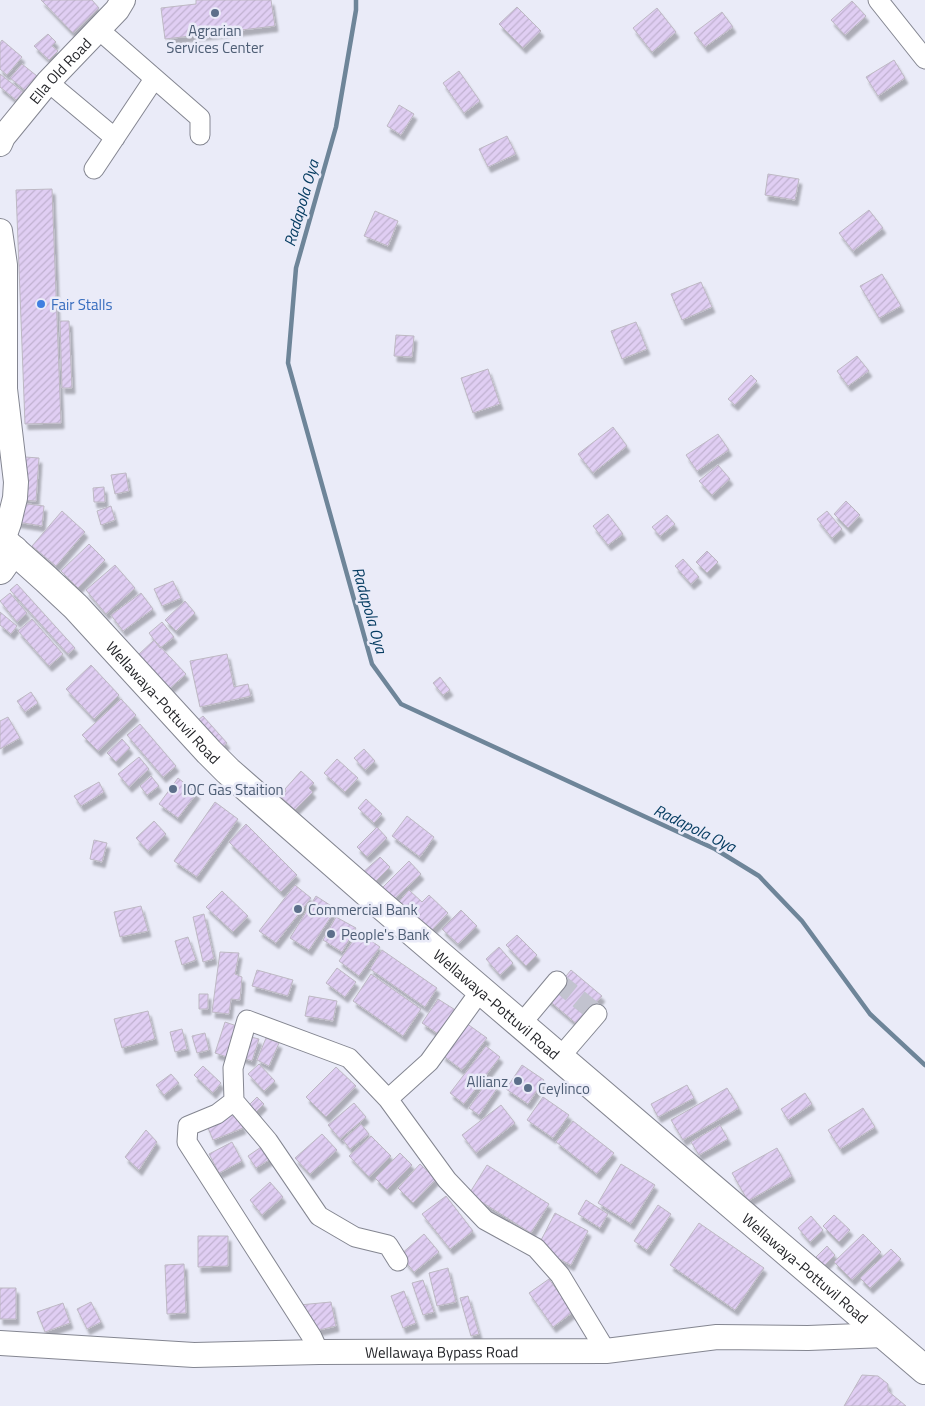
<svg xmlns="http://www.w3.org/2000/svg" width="925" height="1406" viewBox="0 0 925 1406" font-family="'Titillium Web',sans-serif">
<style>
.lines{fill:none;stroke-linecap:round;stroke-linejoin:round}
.stream{stroke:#6e8599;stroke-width:4.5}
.building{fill:url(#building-hatch);stroke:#bdb8c3;filter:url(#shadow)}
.minor-tunnel{stroke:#c2c3cf;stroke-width:19;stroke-dasharray:19 9;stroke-linecap:butt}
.minor-casing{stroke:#848691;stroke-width:21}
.major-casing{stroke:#848691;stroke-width:26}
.highway-casing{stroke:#848691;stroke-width:30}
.minor{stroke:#fff;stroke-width:19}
.major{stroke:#fff;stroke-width:24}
.highway{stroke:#fff;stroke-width:28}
.service-dot{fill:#5c6f8a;stroke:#eaebf8;stroke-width:2}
.shop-dot{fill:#3f7fe0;stroke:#eaebf8;stroke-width:2}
.labels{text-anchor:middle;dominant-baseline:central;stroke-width:5;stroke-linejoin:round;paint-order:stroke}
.service-label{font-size:15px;fill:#4e5e75;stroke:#eaebf8;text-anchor:start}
.street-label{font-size:15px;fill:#242529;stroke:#eaebf8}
.shop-label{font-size:15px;fill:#366cbe;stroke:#eaebf8;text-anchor:start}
.water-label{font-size:16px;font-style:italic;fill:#073d62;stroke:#eaebf8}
</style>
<defs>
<pattern id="building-hatch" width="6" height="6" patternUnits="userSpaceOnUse" patternTransform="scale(1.25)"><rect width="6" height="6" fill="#e0cef3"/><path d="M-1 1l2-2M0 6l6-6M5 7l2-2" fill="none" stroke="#c0b1d0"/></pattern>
<filter id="shadow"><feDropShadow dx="3" dy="5.5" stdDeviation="1" flood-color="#0004"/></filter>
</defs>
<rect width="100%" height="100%" fill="#eaebf8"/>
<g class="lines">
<!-- stream -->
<path class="stream" d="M356 0V10L336 127 296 268 288 363 372 664 401 704 715 849 759 876 802 921 870 1014 925 1065"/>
</g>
<!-- building -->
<path class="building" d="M41 0H92L99 8 73 33Z
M196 0H271L275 26 165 39 161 8 196 4Z
M852 1 866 16 845 35 831 20Z
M517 7 541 31 523 48 499 24Z
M657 8 676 32 652 52 633 28Z
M722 12 733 27 705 47 694 33Z
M48 34 56 42 52 46 58 51 49 60 34 46Z
M2 40 22 57 7 75 0 69V43Z
M894 60 905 78 878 96 866 77Z
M22 64 37 76 26 91 10 78Z
M459 71 480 101 464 113 443 83Z
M0 74 23 92 16 100 0 87Z
M399 105 414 114 401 135 387 126Z
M507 136 516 154 488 167 479 149Z
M768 174 799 179 795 200 765 195Z
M52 189 61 423 25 424 16 190Z
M869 210 883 228 853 251 839 233Z
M375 211 398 221 388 246 364 236Z
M882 274 901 306 879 318 860 286Z
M701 282 712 307 682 320 671 294Z
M60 321H69L72 388H62Z
M636 322 647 349 622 359 611 331Z
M396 335 414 336 412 357 394 356Z
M857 356 869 371 848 386 837 371Z
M488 369 500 404 473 413 461 378Z
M751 375 757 381 735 405 728 399Z
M613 427 627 446 593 473 578 454Z
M718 434 729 450 697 471 686 455Z
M25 457 39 458 36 501 22 500Z
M718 465 730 479 712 495 699 481Z
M126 473 129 491 115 494 111 475Z
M104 487 105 502H94L93 488Z
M846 501 860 515 848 528 834 514Z
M20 503 44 506 42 526 17 522Z
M111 506 115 520 101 525 97 511Z
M62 511 85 532 56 566 32 546Z
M827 511 842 529 832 538 817 519Z
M608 514 623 534 608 545 593 526Z
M667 515 675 524 660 536 652 527Z
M89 544 105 560 78 588 61 571Z
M707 551 718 562 707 573 696 562Z
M683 559 699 577 691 584 675 566Z
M115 565 135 588 106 614 86 590Z
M173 581 181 598 162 606 154 589Z
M17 584 75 648 68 654 10 590Z
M10 593 27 613 17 622 0 601Z
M141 593 153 609 123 631 111 615Z
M185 601 195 613 176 631 165 620Z
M0 612 17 626 11 634 0 625Z
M32 619 63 654 49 666 18 631Z
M162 622 174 637 160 648 149 633Z
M154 640 186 674 169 689 138 655Z
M227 654 234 687 248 684 251 696 200 707 190 661Z
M91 665 119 695 94 719 66 689Z
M440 677 450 690 443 695 433 683Z
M31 692 38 703 25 712 17 701Z
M121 699 136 715 98 751 82 735Z
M203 716 227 743 217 751 193 724Z
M8 717 20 738 0 749V721Z
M140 724 176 766 163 777 127 735Z
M122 739 130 748 116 762 107 753Z
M364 749 375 761 365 770 354 758Z
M139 757 149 769 129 787 118 774Z
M337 759 358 778 345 792 324 773Z
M301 771 314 783 309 788 313 792 295 810 281 797 286 791 285 789Z
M151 776 159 786 147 795 140 786Z
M178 778 197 793 178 818 159 804Z
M99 782 104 792 81 806 74 796Z
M366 799 382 814 374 823 358 808Z
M215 802 238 819 197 877 174 861Z
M407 816 434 837 420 857 392 836Z
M154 821 166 834 148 851 136 838Z
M246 824 297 875 281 892 229 842Z
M377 827 387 838 367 857 357 847Z
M94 840 107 843 102 862 90 859Z
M380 857 390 867 372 885 361 874Z
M409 861 421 874 392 901 381 889Z
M295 885 311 898 276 943 259 931Z
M409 890 422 902 429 895 448 913 429 933 397 904Z
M222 891 248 916 233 932 206 907Z
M316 896 336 909 309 950 290 938Z
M141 906 148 931 120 937 114 912Z
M461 910 477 926 458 944 442 929Z
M204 914 214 959 203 962 193 917Z
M336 917 356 928 342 952 323 940Z
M359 932 380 947 359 976 339 961Z
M517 935 537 955 526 966 506 945Z
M188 937 196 960 182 965 175 941Z
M499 947 513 963 500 975 486 959Z
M382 950 437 988 425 1007 370 969Z
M220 952 239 953 235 974 242 977 240 1000 231 999 229 1014 212 1012Z
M337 968 356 982 345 997 326 983Z
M257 970 293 980 288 996 252 986Z
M571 970 602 996 578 1025 547 999Z
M371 974 421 1009 403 1036 353 1001Z
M199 994H208V1009H199Z
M309 996 337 1001 333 1021 305 1016Z
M438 999 457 1011 441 1036 422 1023Z
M148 1011 155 1039 122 1048 114 1019Z
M225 1022 237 1026 227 1057 215 1053Z
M466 1023 487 1038 462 1070 442 1055Z
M182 1029 187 1049 175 1052 170 1032Z
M205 1033 209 1050 197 1053 192 1036Z
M247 1036 259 1039 252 1061 241 1057Z
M266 1038 279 1043 269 1066 257 1060Z
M486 1046 500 1057 464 1104 450 1093Z
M259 1064 275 1081 264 1091 248 1074Z
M522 1065 544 1080 528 1104 506 1089Z
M203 1066 221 1083 213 1093 194 1075Z
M336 1067 356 1086 326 1117 306 1097Z
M171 1074 179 1083 164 1095 156 1085Z
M488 1080 498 1087 479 1115 469 1108Z
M687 1085 694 1098 658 1117 651 1104Z
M727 1088 739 1108 683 1140 671 1120Z
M805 1093 812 1104 788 1120 781 1109Z
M257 1097 264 1104 255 1113 248 1106Z
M543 1097 569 1115 553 1138 527 1120Z
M354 1103 366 1117 340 1139 328 1125Z
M501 1105 515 1123 476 1153 462 1135Z
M863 1108 875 1127 840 1149 828 1130Z
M235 1111 243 1128 213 1140 206 1123Z
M573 1121 614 1153 597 1174 556 1142Z
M361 1124 369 1134 350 1149 343 1140Z
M720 1125 728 1139 699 1155 691 1142Z
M146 1130 157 1142 139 1170 125 1157Z
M322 1134 337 1150 310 1174 295 1158Z
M371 1136 391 1156 369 1177 349 1156Z
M232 1142 242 1161 219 1173 209 1154Z
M264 1145 272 1158 256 1168 248 1156Z
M777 1148 792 1176 748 1201 732 1173Z
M400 1153 412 1165 387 1190 375 1178Z
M420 1164 436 1179 413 1203 398 1188Z
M621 1164 655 1185 631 1224 598 1203Z
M487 1165 549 1204 531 1233 469 1194Z
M270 1182 283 1197 262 1215 250 1200Z
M446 1196 473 1231 450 1249 422 1214Z
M586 1200 608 1214 600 1228 578 1214Z
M658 1205 671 1214 647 1250 634 1241Z
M555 1213 588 1231 571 1265 537 1248Z
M834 1215 850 1230 839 1242 823 1226Z
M811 1216 823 1230 810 1242 798 1228Z
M699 1223 764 1268 735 1310 670 1265Z
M424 1234 439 1252 414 1272 400 1255Z
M863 1234 881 1252 852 1280 834 1262Z
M198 1236H228V1266L198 1267Z
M827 1246 835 1255 824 1266 816 1257Z
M891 1249 901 1259 870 1288 860 1278Z
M184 1264 186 1313 167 1314 165 1265Z
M448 1268 456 1302 437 1306 429 1273Z
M549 1279 573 1312 553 1327 529 1293Z
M423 1280 434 1312 423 1315 412 1283Z
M0 1288H16V1319H0Z
M404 1291 416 1323 403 1328 391 1296Z
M468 1296 479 1334 471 1336 460 1298Z
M91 1302 101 1322 87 1329 77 1309Z
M331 1302 336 1326 315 1331 299 1305Z
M63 1303 70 1323 45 1332 37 1312Z
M862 1375 878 1376 888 1384V1391L906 1406H844Z"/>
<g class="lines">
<!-- minor-tunnel -->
<path class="minor-tunnel" d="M557 981 597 1014"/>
<!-- minor casing -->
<g class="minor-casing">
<path id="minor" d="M878 0 925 59
M98 29 200 118V135
M48 82 115 138
M94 169 154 79
M521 1024 557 981
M560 1057 597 1014
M388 1099 429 1062 481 990
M234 1101 268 1141 319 1216 355 1237 388 1245 398 1261
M319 1352 312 1337 187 1142 188 1126 217 1114 234 1101 233 1068 247 1020 349 1058 388 1099 447 1180 485 1220 536 1248 560 1275 606 1351"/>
</g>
<!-- major casing -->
<g class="major-casing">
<g id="major">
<path id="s1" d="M0 144 3 137 48 82 117 10 123 0"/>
<path d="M0 231 5 265V389L16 482 15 498 12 510 9 523 3 540"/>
<path id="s2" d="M0 1343 194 1355 319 1352 606 1351 717 1337 808 1338 885 1335"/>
</g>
</g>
<!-- highway casing -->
<g class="highway-casing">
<g id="highway">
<path id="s3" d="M0 538 46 579 76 607 209 752 228 771 380 904 925 1370"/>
<path d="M0 570 14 550"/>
</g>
</g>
<!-- minor -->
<use href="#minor" class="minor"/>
<!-- major -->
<use href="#major" class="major"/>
<!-- highway -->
<use href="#highway" class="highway"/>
</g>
<!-- markers -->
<g class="service-dot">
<circle cx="215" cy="13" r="5"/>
<circle cx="173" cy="789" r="5"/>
<circle cx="298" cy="909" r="5"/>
<circle cx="331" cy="934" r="5"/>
<circle cx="518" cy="1081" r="5"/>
<circle cx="528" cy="1088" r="5"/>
</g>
<circle class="shop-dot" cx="41" cy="304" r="5"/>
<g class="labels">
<!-- service labels -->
<g class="service-label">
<text x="215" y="30" text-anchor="middle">Agrarian<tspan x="215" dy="17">Services Center</tspan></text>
<text x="183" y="789">IOC Gas Staition</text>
<text x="308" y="909">Commercial Bank</text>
<text x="341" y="934">People's Bank</text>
<text x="508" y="1081" text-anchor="end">Allianz</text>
<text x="538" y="1088">Ceylinco</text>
</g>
<!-- street labels -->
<g class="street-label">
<text stroke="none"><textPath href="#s1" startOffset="95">Ella Old Road</textPath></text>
<text stroke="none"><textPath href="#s3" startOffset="232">Wellawaya-Pottuvil Road</textPath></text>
<text stroke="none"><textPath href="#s3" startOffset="682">Wellawaya-Pottuvil Road</textPath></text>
<text stroke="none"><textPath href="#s3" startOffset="1088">Wellawaya-Pottuvil Road</textPath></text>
<text stroke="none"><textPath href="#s2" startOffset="442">Wellawaya Bypass Road</textPath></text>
</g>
<!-- shop labels -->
<g class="shop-label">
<text x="51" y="304">Fair Stalls</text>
</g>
<!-- water labels -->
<g class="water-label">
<text transform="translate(301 203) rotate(-74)">Radapola Oya</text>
<text transform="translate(370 610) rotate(74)">Radapola Oya</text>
<text transform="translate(695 828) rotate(26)">Radapola Oya</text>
</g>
</g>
</svg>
